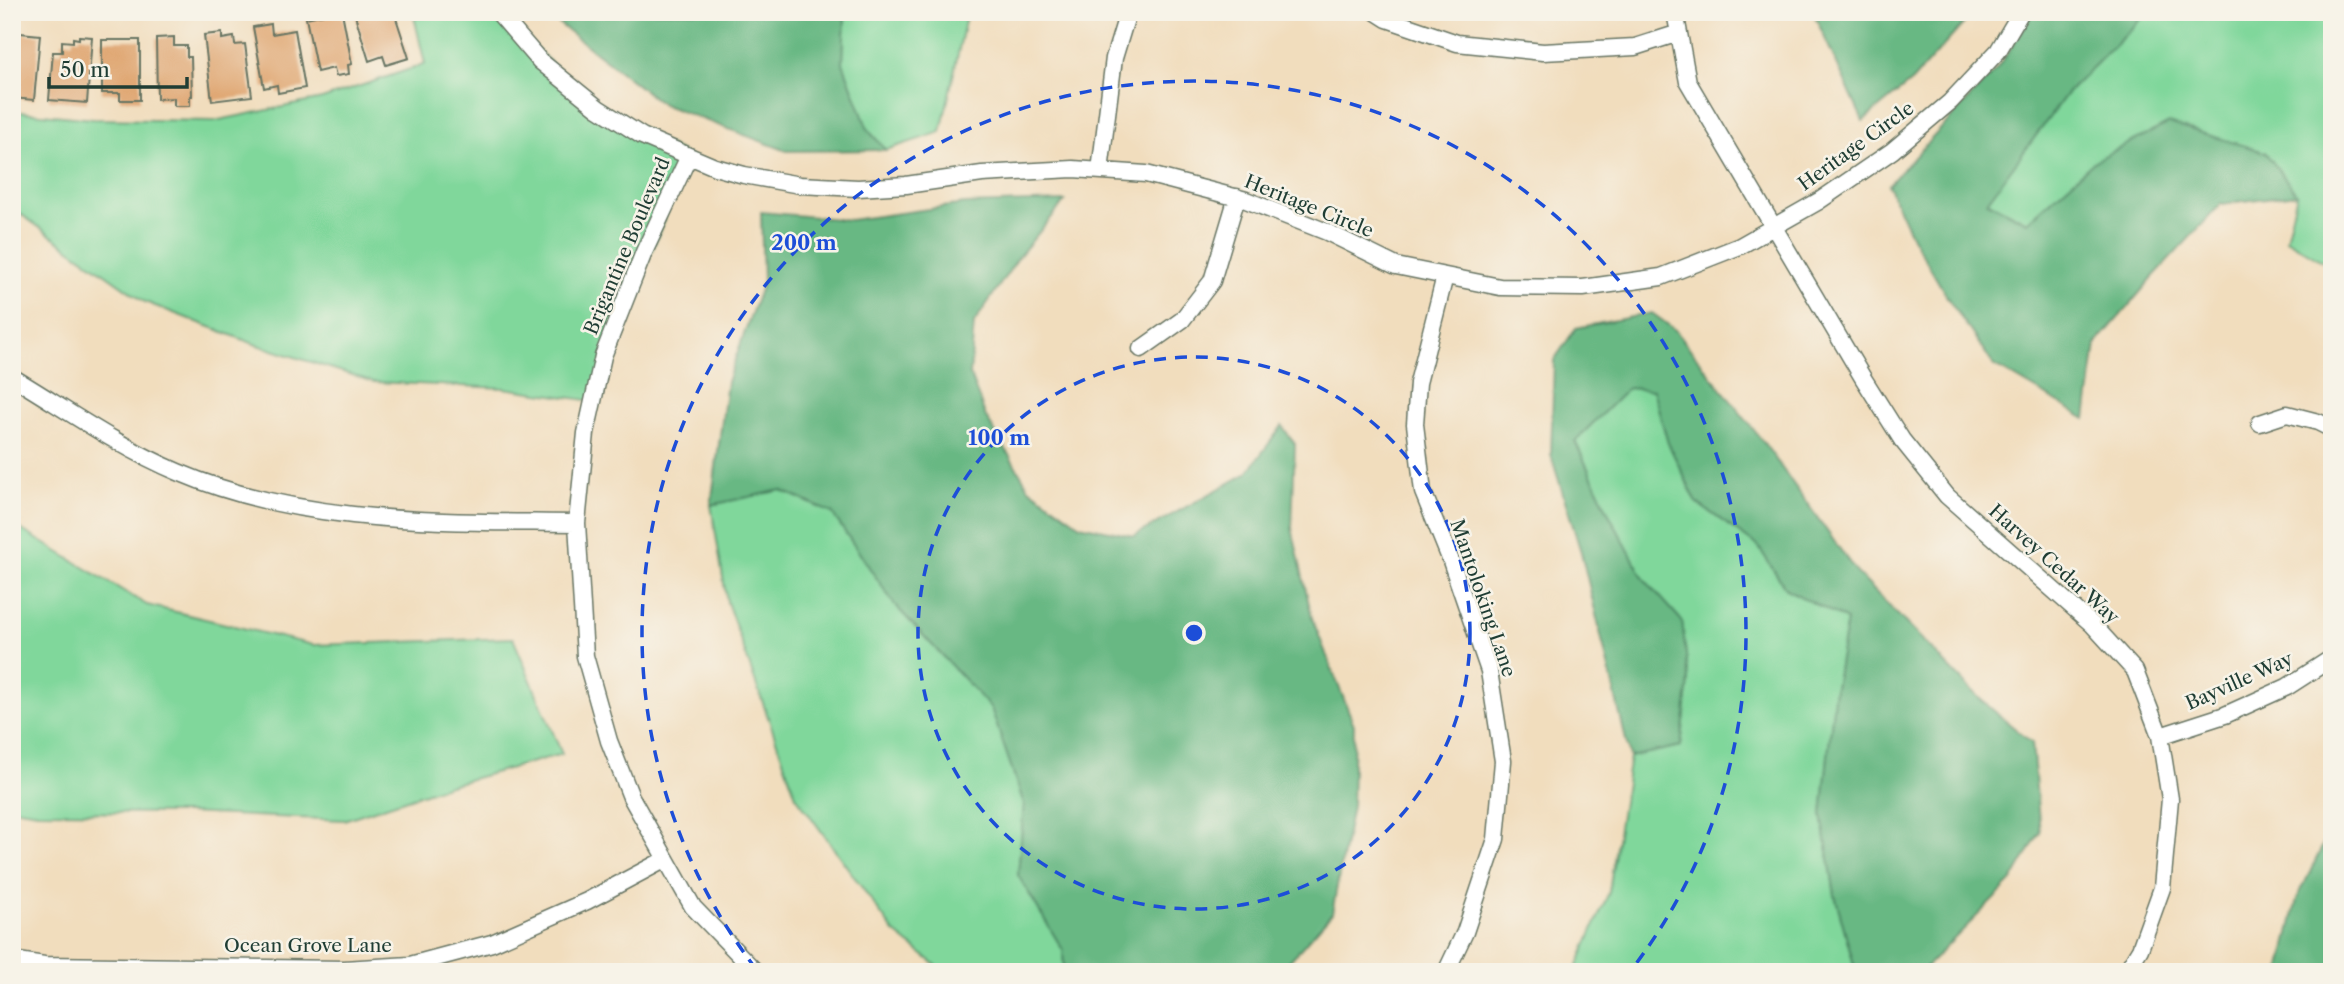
<svg xmlns="http://www.w3.org/2000/svg" width="2344" height="984" viewBox="0 0 2344 984" font-family="'Libre Caslon Text',serif">
<style>
.green{fill:#80d79b;stroke:#508a68;stroke-width:2}
.forest{fill:#68b883;stroke:#447a5c;stroke-width:2}
.building{fill:#e0a875}
.lines{fill:none;stroke-linecap:round;stroke-linejoin:round}
.minor-casing{stroke:#687564;stroke-width:19}
.minor{stroke:#fff;stroke-width:16}
.ring{fill:none;stroke:#1d4ed8;stroke-width:3.5;stroke-dasharray:12 9}
.labels{text-anchor:middle;dominant-baseline:central;stroke-width:5;stroke-linejoin:round;paint-order:stroke}
.street-label{font-size:19px;fill:#1f3d34;stroke:#f7f3e8}
.centre{fill:#1d4ed8;stroke:#f7f3e8;stroke-width:3.5}
.ring-label{font-size:21px;text-anchor:middle;font-weight:bold;fill:#1d4ed8;stroke:#f7f3e8;stroke-width:5;stroke-linejoin:round;paint-order:stroke}
</style>
<rect width="100%" height="100%" fill="#f7f3e8"/>
<filter id="ink" filterUnits="userSpaceOnUse"><feTurbulence type="fractalNoise" baseFrequency=".0143" numOctaves="2"/><feDisplacementMap in="SourceGraphic" scale="14" xChannelSelector="R" yChannelSelector="G"/><feConvolveMatrix kernelMatrix="1 2 1 2 8 2 1 2 1" color-interpolation-filters="sRGB"/></filter>
<filter id="wash" filterUnits="userSpaceOnUse"><feTurbulence type="fractalNoise" baseFrequency=".00686" numOctaves="4" result="noise"/><feDisplacementMap in="SourceGraphic" scale="28" xChannelSelector="R" yChannelSelector="G"/><feGaussianBlur stdDeviation="1.57" result="paint"/><feColorMatrix in="noise" values="0 0 0 0 0 0 0 0 0 0 0 0 0 0 0 0 0 1.4 0 .05"/><feComposite in="paint" operator="in"/></filter>
<g filter="url(#wash)">
<rect width="100%" height="100%" fill="#f1ddbd"/>
<!-- green -->
<path class="green" d="M413 12H498L598 108 689 156 593 401 504 388 374 382 257 345 145 302 12 208V111L93 119 214 121 322 99 425 64Z
M845 12H967L941 132 886 150 868 130 843 63Z
M2148 12H2332V267L2286 239 2297 194 2096 160 2027 222 1987 201 2068 92Z
M1628 388 1653 390 1668 443 1697 503 1758 546 1786 589 1847 620 1835 688 1822 815 1835 895 1856 972H1575L1609 892 1630 757 1681 746 1689 681 1682 621 1644 579 1610 516 1575 441Z
M781 490 832 513 895 605 991 708 1024 804 1018 875 1063 950 1064 972H945L894 932 796 796 727 602 711 505Z
M12 524 147 605 313 645 513 638 562 754 446 786 344 820 185 813 38 812 12 808Z"/>
<!-- forest -->
<path class="forest" d="M544 12H845L843 63 868 130 886 150 787 151 662 104Z
M1813 12H1974L1912 81 1863 121Z
M2034 12H2148L2068 92 1987 202 2027 222 2096 160 2169 123 2265 152 2297 194 2221 204 2153 277 2096 344 2086 419 1994 365 1950 302 1912 237 1888 185 1997 69Z
M1065 201 1020 255 974 323 970 375 986 417 1029 488 1080 525 1134 536 1247 473 1282 426 1295 444 1292 528 1312 618 1354 725 1352 806 1332 913 1280 972H1064L1063 950 1018 875 1024 804 991 708 895 605 832 513 781 490 711 505 727 382 763 281 761 212 850 220 965 204Z
M1652 313 1675 330 1761 439 1857 573 1980 699 2032 743 2040 832 2012 881 1921 972H1856L1835 895 1822 815 1835 688 1847 620 1786 589 1758 546 1697 503 1668 443 1653 390 1628 388 1575 441 1610 516 1644 579 1682 621 1689 681 1681 746 1630 757 1581 552 1551 455 1554 360 1576 328Z
M2332 834V972H2280L2297 899 2326 839Z"/>
<g id="blocks">
<!-- building -->
<path class="building" d="M334 12H342L352 64 348 65 349 74 336 76 334 68 317 72 306 18Z
M354 12H394L409 58 386 65 383 56 369 61Z
M271 24 272 34 295 30 305 88 278 93 277 85 264 88 253 27Z
M20 33 40 35 34 100 12 98V39H19Z
M222 33V39L234 37 235 45 245 44 252 96 212 101 204 35Z
M79 36 92 37 87 103 49 100 53 52H62V41L73 42V38L79 39Z
M174 37V46H187V57H191L192 96H190V106H174V98L157 99 156 38Z
M102 40H140V100H120V93H102Z"/>
</g>
</g>
<g filter="url(#ink)">
<use href="#blocks" fill-opacity="0" stroke="#687564" stroke-width="2"/>
<g class="lines">
<!-- minor casing -->
<g class="minor-casing">
<path id="minor" d="M498 12 540 61 598 108 642 136 715 167 744 175 800 185 858 188 906 185 982 174 1073 169 1146 174 1246 200 1327 232 1396 266 1500 287 1583 288 1661 277 1740 246 1819 201 1892 151 1950 102 1998 51 2021 12
M1376 12 1387 19 1457 43 1543 52 1635 47 1679 33
M1675 12 1688 82 1863 378 1902 440 1947 496 2093 625 2135 671 2160 736 2170 799 2162 888 2140 949 2126 972
M689 156 644 252 603 356 586 433 577 523 585 656 609 741 631 797 693 907 756 972
M1100 171 1114 58 1128 12
M1445 276 1418 383 1415 424 1423 492 1451 561 1489 671 1503 761 1496 839 1465 932 1446 972
M1141 349 1182 320 1212 281 1237 197
M12 377C67 410 119 447 178 472 304 526 443 521 577 523
M2260 423 2287 414 2318 422 2332 429
M2160 736 2225 715 2287 687 2332 658
M12 960 44 965 344 969 410 965 492 943 587 901 666 859"/>
</g>
<!-- minor -->
<use href="#minor" class="minor"/>
</g>
</g>
<!-- distance rings -->
<g class="ring">
<circle cx="1194" cy="633" r="276"/>
<path d="M756 969A552 552 0 1 1 1632 969"/>
</g>
<g class="labels">
<!-- street labels -->
<g class="street-label">
<text transform="translate(1856 146) rotate(-36)">Heritage Circle</text>
<text transform="translate(1309 206) rotate(22)">Heritage Circle</text>
<text transform="translate(627 246) rotate(-67)">Brigantine Boulevard</text>
<text transform="translate(2054 564) rotate(42)">Harvey Cedar Way</text>
<text transform="translate(1483 598) rotate(71)">Mantoloking Lane</text>
<text transform="translate(2239 681) rotate(-24)">Bayville Way</text>
<text x="308" y="945">Ocean Grove Lane</text>
</g>
</g>
<circle cx="1194" cy="633" r="10" class="centre"/>
<g class="ring-label">
<text x="804" y="250">200 m</text>
<text x="999" y="445">100 m</text>
</g>
<!-- margin -->
<rect width="2344" height="984" fill="none" stroke="#f7f3e8" stroke-width="42"/>
<!-- scale -->
<path d="M49 77v10h138v-10" fill="none" stroke="#1f3d34" stroke-width="3.5"/>
<text x="60" y="77" font-size="21" fill="#1f3d34" stroke="#f7f3e8" stroke-width="5" paint-order="stroke">50 m</text>
</svg>
